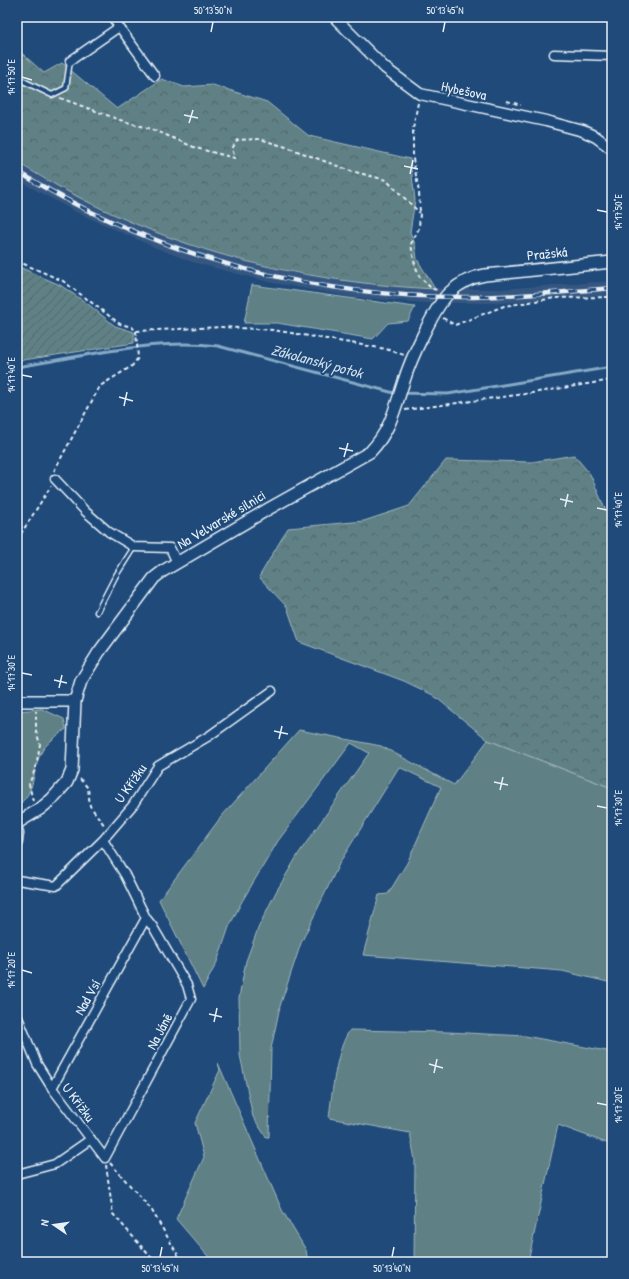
<svg xmlns="http://www.w3.org/2000/svg" width="629" height="1279" viewBox="0 0 629 1279" font-family="'Patrick Hand',sans-serif">
<style>
.built{fill:#365780}
.green{fill:#5e8084;stroke:#a3b8be}
.forest{fill:url(#forest-crowns);stroke:#a3b8be}
.garden{fill:url(#garden-furrows);stroke:#a3b8be}
.lines{fill:none;stroke-linecap:round;stroke-linejoin:round}
.stream{stroke:#87aac6;stroke-width:3}
.service-casing{stroke:#e8f1f8;stroke-width:7}
.minor-casing{stroke:#e8f1f8;stroke-width:11}
.tertiary-casing{stroke:#e8f1f8;stroke-width:13}
.secondary-casing{stroke:#e8f1f8;stroke-width:14}
.path{stroke:#e8f1f8;stroke-width:2;stroke-dasharray:4 3;stroke-linecap:butt}
.service{stroke:#1f4a7a;stroke-width:4}
.minor{stroke:#1f4a7a;stroke-width:8}
.tertiary{stroke:#1f4a7a;stroke-width:10}
.secondary{stroke:#1f4a7a;stroke-width:11}
.rail-casing{stroke:#e8f1f8;stroke-width:4.5}
.rail{stroke:#1f4a7a;stroke-width:3;stroke-dasharray:9;stroke-linecap:butt}
.ticks{fill:none;stroke:#e8f1f8;stroke-width:1.5}
.labels{text-anchor:middle;dominant-baseline:central;stroke-width:4;stroke-linejoin:round;paint-order:stroke}
.street-label{font-size:14px;fill:#e8f1f8;stroke:#1f4a7a}
.water-label{font-size:15px;font-style:italic;fill:#d0dfeb;stroke:#1f4a7a}
.neatline{fill:none;stroke:#e8f1f8;stroke-width:1.5}
.ticks-label{font-size:10px;text-anchor:middle;fill:#e8f1f8}
</style>
<defs>
<pattern id="forest-crowns" width="20" height="18" patternUnits="userSpaceOnUse"><rect width="20" height="18" fill="#5e8084"/><path d="M2 6a3 3 0 1 1 6 0M12 15a3 3 0 1 1 6 0" fill="none" stroke="#53676a"/></pattern>
<pattern id="garden-furrows" width="10" height="10" patternUnits="userSpaceOnUse"><rect width="10" height="10" fill="#5e8084"/><path d="M-1 1l2-2M0 10L10 0M9 11l2-2" fill="none" stroke="#53676a"/></pattern>
</defs>
<rect width="100%" height="100%" fill="#1f4a7a"/>
<filter id="ink" filterUnits="userSpaceOnUse"><feTurbulence type="fractalNoise" baseFrequency=".025" numOctaves="2"/><feDisplacementMap in="SourceGraphic" scale="8" xChannelSelector="R" yChannelSelector="G"/><feConvolveMatrix kernelMatrix="1 2 1 2 8 2 1 2 1" color-interpolation-filters="sRGB"/></filter>
<g filter="url(#ink)">
<!-- built -->
<path class="built" d="M17 162 46 180 197 248 277 269 323 278 391 286 446 289H500L612 281V295L501 303H425L353 297 273 283 192 262 154 247 78 213 17 180Z"/>
<!-- green -->
<path class="green" d="M252 285 415 307 408 321 388 323 373 339 277 323H244Z
M42 709 64 719 66 729C58 735 45 744 41 753 31 772 37 792 17 806V711Z
M299 730 381 746 454 785 488 740 612 788V983L562 971 363 955 379 895 388 894 407 863 441 787 399 767 340 862 301 943 280 1006 271 1049 269 1137H266L253 1117 240 1055 239 998 246 961 259 926 276 892 299 853 369 753 351 743 278 841 241 903 229 927 217 962 203 989 159 900 221 817Z
M350 1030 448 1032 525 1036 612 1052V1145L558 1125 528 1262H414L415 1160 410 1133 329 1118C332 1094 336 1049 350 1030Z
M218 1063 282 1210 306 1250 308 1262H213L176 1219 204 1157 195 1123 220 1070Z"/>
<!-- forest -->
<path class="forest" d="M17 49 44 73 62 63 117 109 162 79 184 87 213 85 267 102 309 136 410 159 415 200 410 232 415 244 417 259 435 289C281 281 148 244 17 162Z
M574 455 590 474 606 511 612 517V788L488 740 433 695 404 681 299 642 287 607 259 577 288 528 364 521 409 506 446 460 532 462Z"/>
<!-- garden -->
<path class="garden" d="M17 266 60 285 88 304 115 326 134 332V343L17 361Z"/>
<g class="lines">
<!-- stream -->
<path class="stream" d="M17 367C79 357 155 338 218 346L394 393 448 394 612 367"/>
<!-- service casing -->
<g class="service-casing">
<path id="service" d="M17 78 52 95 66 88 70 61
M97 612 115 577 134 547"/>
</g>
<!-- minor casing -->
<g class="minor-casing">
<path id="minor" d="M112 17 155 76
M554 54 612 56
M70 61 119 27
M55 479 86 512 109 532 134 547 170 548 177 563
M17 847 19 834 17 823
M17 880 56 886 103 840 133 805 158 766 209 736 272 691
M17 1015 37 1064 52 1088 105 1158 191 999 187 985 153 927 146 918 125 875 103 840
M52 1088 146 918
M17 1174 55 1164 91 1139"/>
</g>
<!-- tertiary casing -->
<g class="tertiary-casing">
<path id="tertiary" d="M334 17 385 68 420 94 546 121 583 131 596 137 612 149"/>
</g>
<!-- secondary casing -->
<g class="secondary-casing">
<path id="secondary" d="M17 701H75
M17 823 40 809 52 799 67 782 72 770 75 701 81 681 99 652 154 578 163 571 270 508 370 452C391 430 395 408 404 381 410 361 435 305 450 292 460 283 472 277 485 275L612 262"/>
</g>
<!-- path -->
<path class="path" d="M60 98 123 121 152 129 196 148 235 158 232 149 237 140 260 139 289 148 351 171 386 180 420 213
M507 101 521 105
M418 103 413 128V159L419 192 420 213 419 228 411 244 414 261 419 276 432 289 438 290
M17 261 63 281 120 324 132 327 136 331 222 327 273 330 386 349 404 355
M443 318 455 325 504 306 555 298 612 297
M405 410 532 393 612 380
M54 471 100 386 132 366 138 358 136 331
M17 540 51 486
M80 779 88 788 90 806 105 826
M33 801 29 784 36 767 40 744 36 731V711
M110 1163 151 1209 182 1262
M106 1165 113 1214 155 1262"/>
<!-- service -->
<use href="#service" class="service"/>
<!-- minor -->
<use href="#minor" class="minor"/>
<!-- tertiary -->
<use href="#tertiary" class="tertiary"/>
<!-- secondary -->
<use href="#secondary" class="secondary"/>
<!-- rail casing -->
<g class="rail-casing">
<path id="rail" d="M17 171C150 254 306 297 463 297 513 297 562 292 612 288"/>
</g>
<!-- rail -->
<use href="#rail" class="rail"/>
</g>
</g>
<!-- ticks -->
<path class="ticks" d="M211 32 213 22M443 32 445 22M22 77 32 80M184 115 198 118M189 123 193 110M404 166 418 169M410 174 413 160M597 210 607 212M22 375 32 377M119 397 133 401M124 406 127 392M339 448 353 451M344 457 348 443M560 499 573 502M565 507 568 494M597 508 607 510M22 673 32 675M54 680 67 683M59 688 62 675M274 731 288 734M279 739 282 726M494 782 508 785M500 790 503 777M597 806 607 808M22 970 32 973M209 1014 222 1017M214 1022 217 1008M429 1064 443 1068M434 1073 437 1059M597 1103 607 1105M160 1257 162 1247M392 1257 394 1247"/>
<g class="labels">
<!-- street labels -->
<g class="street-label">
<text transform="translate(464 90) rotate(12)">Hybešova</text>
<text transform="translate(547 253) rotate(-6)">Pražská</text>
<text transform="translate(221 519) rotate(-31)">Na Velvarské silnici</text>
<text transform="translate(130 783) rotate(-55)">U Křížku</text>
<text transform="translate(87 997) rotate(-61)">Nad Vsí</text>
<text transform="translate(159 1031) rotate(-62)">Na Jáně</text>
<text transform="translate(79 1102) rotate(53)">U Křížku</text>
</g>
<!-- water labels -->
<g class="water-label">
<text transform="translate(317 361) rotate(15)">Zákolanský potok</text>
</g>
</g>
<!-- margin -->
<rect width="629" height="1279" fill="none" stroke="#1f4a7a" stroke-width="44"/>
<!-- north arrow -->
<g transform="translate(54 1225) rotate(283)" stroke="#1f4a7a" stroke-width="3" paint-order="stroke">
<path d="M0-3L7 15L0 10L-7 15Z" fill="#e8f1f8"/>
<text y="-6" font-size="11" font-weight="bold" text-anchor="middle" fill="#e8f1f8">N</text>
</g>
<rect x="22" y="22" width="585" height="1235" class="neatline"/>
<g class="ticks-label">
<text x="213" y="14">50°13'50"N</text>
<text x="445" y="14">50°13'45"N</text>
<text transform="translate(11 77) rotate(-90)" y="4">14°17'50"E</text>
<text transform="translate(618 212) rotate(-90)" y="4">14°17'50"E</text>
<text transform="translate(11 375) rotate(-90)" y="4">14°17'40"E</text>
<text transform="translate(618 510) rotate(-90)" y="4">14°17'40"E</text>
<text transform="translate(11 673) rotate(-90)" y="4">14°17'30"E</text>
<text transform="translate(618 808) rotate(-90)" y="4">14°17'30"E</text>
<text transform="translate(11 970) rotate(-90)" y="4">14°17'20"E</text>
<text transform="translate(618 1105) rotate(-90)" y="4">14°17'20"E</text>
<text x="160" y="1272">50°13'45"N</text>
<text x="392" y="1272">50°13'40"N</text>
</g>
</svg>
